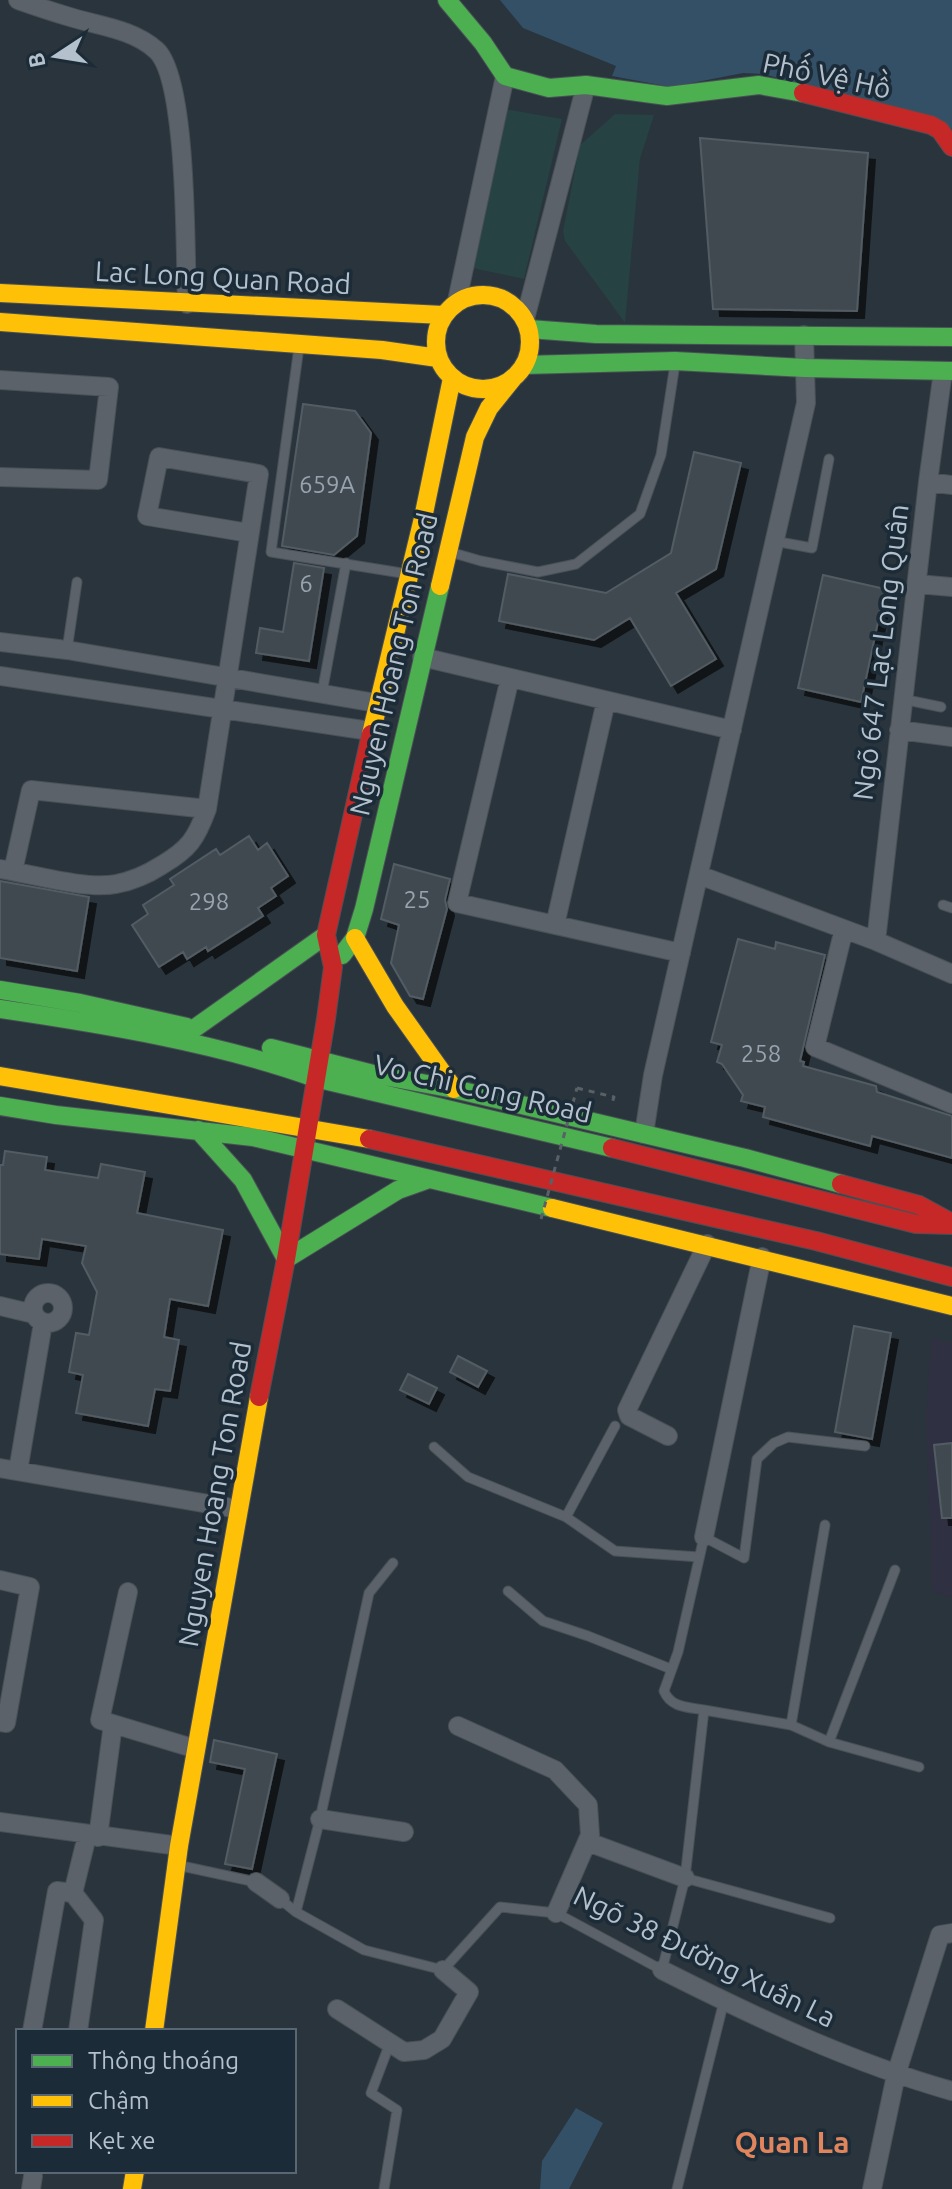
<svg xmlns="http://www.w3.org/2000/svg" width="952" height="2189" viewBox="0 0 952 2189" font-family="Ubuntu,sans-serif">
<style>
.medical{fill:#2f3142}
.green{fill:#264243}
.water{fill:#345067}
.building{fill:#414950;stroke:#525c63;stroke-width:2;filter:url(#shadow)}
.lines{fill:none;stroke-linecap:round;stroke-linejoin:round}
.lane-casing{stroke:#495056;stroke-width:11}
.street-casing{stroke:#495056;stroke-width:20}
.fast-casing{stroke:#495056;stroke-width:20}
.slow-casing{stroke:#495056;stroke-width:20}
.jam-casing{stroke:#495056;stroke-width:20}
.path{stroke:#596166;stroke-width:3;stroke-dasharray:6 6;stroke-linecap:butt}
.lane{stroke:#5b6269;stroke-width:9}
.street{stroke:#5b6269;stroke-width:18}
.fast{stroke:#4caf50;stroke-width:18}
.slow{stroke:#ffc107;stroke-width:18}
.jam{stroke:#c62828;stroke-width:18}
.path-bridge{stroke:#596166;stroke-width:3;stroke-dasharray:6 6;stroke-linecap:butt}
.labels{text-anchor:middle;dominant-baseline:central;stroke-width:7;stroke-linejoin:round;paint-order:stroke}
.number-label{font-size:24px;fill:#97a3ae}
.street-label{font-size:28px;fill:#b4c1cd;stroke:#1c2b38}
.neighbourhood-label{font-size:30px;font-weight:bold;fill:#e0855c;stroke:#1c2b38}
</style>
<defs>
<filter id="shadow"><feDropShadow dx="7" dy="7" stdDeviation="0" flood-color="#0009"/></filter>
</defs>
<rect width="100%" height="100%" fill="#2a343c"/>
<!-- medical -->
<path class="medical" d="M931 1337 952 1343V1597L932 1592 926 1419Z"/>
<!-- green -->
<path class="green" d="M505 109 562 119 524 279 472 268Z
M615 114 654 115 640 159 625 323 565 241 563 231 580 145Z"/>
<!-- water -->
<path class="water" d="M500 0H952V129L764 74 743 73 671 87 612 76 616 66 523 28Z
M576 2108 603 2123 569 2189H540L542 2161Z"/>
<!-- building -->
<path class="building" d="M700 138 868 153 857 311 713 309Z
M303 404 355 411 371 433 357 536 334 555 282 546Z
M694 452 741 463 716 569 676 593 716 659 671 686 630 618 594 640 499 621 508 574 606 593 671 553Z
M294 563 324 568 309 661 256 653 260 628 283 632Z
M823 575 885 589 861 702 798 688Z
M249 836 258 850 267 843 288 876 271 888 276 896 258 908 263 916 208 951 206 947 187 959 183 952 159 967 132 925 148 914 143 905 174 885 170 879 216 849 220 855Z
M394 864 450 879 445 900 447 909 423 999 410 996 391 963 399 925 381 919Z
M0 881 89 897 77 971 0 958Z
M738 939 775 949 776 942 825 955 800 1061 804 1062 803 1066 876 1086 877 1092 952 1116V1158L872 1136 870 1146 763 1117 765 1107 741 1101 743 1095 722 1064 717 1062 722 1045 711 1042Z
M5 1151 47 1157 45 1170 98 1178 101 1164 145 1172 137 1213 223 1230 208 1306 170 1299 164 1337 179 1340 170 1391 155 1389 148 1426 76 1413 83 1375 69 1372 76 1333 89 1335 97 1292 82 1263 86 1246 42 1239 39 1259 0 1254V1165H3Z
M854 1326 891 1333 872 1439 835 1432Z
M458 1356 487 1371 478 1387 450 1372Z
M408 1374 437 1388 429 1404 400 1390Z
M952 1443V1518H942L934 1445Z
M214 1740 277 1754 252 1869 225 1864 245 1769 210 1762Z"/>
<g class="lines">
<!-- lane casing -->
<g class="lane-casing">
<path id="lane" d="M299 347 271 552 408 574
M774 541 812 548 829 459
M450 552 481 561 538 572 576 564 640 514 661 455 675 364
M67 650 77 582
M322 693 346 563
M902 699 941 707
M943 905 952 908
M434 1447 468 1477 566 1517 615 1551 699 1557
M566 1517 615 1426
M508 1591 543 1621 588 1636 671 1669
M704 1710 791 1725 829 1742 919 1767
M791 1725 825 1525
M829 1742 895 1570
M177 1865 256 1882
M685 1878 830 1918
M280 1899 296 1912 364 1950 443 1970 500 1907 556 1913 662 1970 685 1878 704 1710C688 1707 671 1708 664 1691L678 1652 704 1537 744 1558 757 1459 774 1443 788 1437 865 1446
M296 1912 320 1819 369 1593 393 1563
M384 2189 397 2110 371 2093 390 2043
M677 2189 724 2001"/>
</g>
<!-- street casing -->
<g class="street-casing">
<path id="street" d="M18 0C35 6 53 12 70 17 99 26 133 29 156 50 188 78 185 255 187 304
M457 301 505 76
M525 319 586 85
M0 380 109 387 98 480 0 477
M928 482 952 485
M917 584 952 587
M0 642 67 650 376 703
M422 657 732 730
M0 676 370 731
M510 678 457 903 681 953
M899 730 952 737
M0 869C31 874 87 890 116 884 132 881 148 874 162 865 189 849 196 839 207 809L259 474 159 457 147 516 249 533
M13 871 31 790 207 809
M699 875 876 941 952 974
M555 925 606 701
M844 929 815 1047 952 1104
M876 941 928 482 943 371
M644 1134 653 1075 806 403 804 335
M33 1308a15 15 0 1 1 30 0a15 15 0 1 1-30 0Z
M0 1306 34 1314
M668 1436 629 1416 627 1410 707 1244
M0 1468 238 1509
M18 1471 43 1323
M704 1537 762 1257
M0 1580 30 1587 6 1723 0 1722
M128 1592 100 1720 196 1749
M458 1726 555 1770 588 1805 590 1835 556 1913
M320 1819 404 1832
M0 1822 179 1846
M98 1837 113 1724
M588 1842 685 1878
M256 1882 280 1899
M73 1893 94 1920 78 2031
M662 1970C755 2017 852 2063 952 2091
M337 2009 404 2052 424 2050 442 2039 469 1992 443 1970
M32 2031 57 1891 73 1893 87 1836
M31 2189 33 2176
M872 2189 896 2075 940 1935 952 1933"/>
</g>
<!-- fast casing -->
<g class="fast-casing">
<path id="fast" d="M447 0 483 43 505 76 549 88 586 85 667 96 759 85 803 93
M529 329 596 334 952 337
M524 365 675 361 805 368 952 371
M342 955 355 938 364 909 440 586
M0 990 80 1003 187 1027
M0 1009C102 1024 218 1043 315 1078L612 1148
M195 1028 326 935
M271 1048 373 1074 454 1089 745 1158 841 1184
M0 1106 56 1115 253 1137 552 1208
M198 1130 243 1180 286 1259 398 1190 429 1179"/>
</g>
<!-- slow casing -->
<g class="slow-casing">
<path id="slow" d="M0 293 443 315
M436 342a47 47 0 1 1 94 0a47 47 0 1 1-94 0Z
M0 322 382 350 438 358
M440 586 475 437 489 408 514 377
M371 734 423 518 452 378
M355 938 395 1006 454 1089
M0 1076 369 1139
M552 1208 952 1306
M154 2031 179 1846 259 1397
M132 2189 135 2171"/>
</g>
<!-- jam casing -->
<g class="jam-casing">
<path id="jam" d="M803 93 931 125 940 130 952 147
M369 1139 816 1241 952 1277
M612 1148 916 1224 952 1225
M841 1184 919 1205 952 1223
M259 1397 286 1259 326 1019 333 967 326 935 371 734"/>
</g>
<!-- path -->
<path class="path" d="M577 1088 614 1097 612 1103"/>
<!-- lane -->
<use href="#lane" class="lane"/>
<!-- street -->
<use href="#street" class="street"/>
<!-- fast -->
<use href="#fast" class="fast"/>
<!-- slow -->
<use href="#slow" class="slow"/>
<!-- jam -->
<use href="#jam" class="jam"/>
<!-- path-bridge -->
<path class="path-bridge" d="M541 1219 577 1088"/>
</g>
<g class="labels">
<!-- number labels -->
<g class="number-label">
<text x="327" y="484">659A</text>
<text x="306" y="583">6</text>
<text x="417" y="899">25</text>
<text x="209" y="901">298</text>
<text x="761" y="1053">258</text>
</g>
<!-- street labels -->
<g class="street-label">
<text transform="translate(827 75) rotate(12)">Phố Vệ Hồ</text>
<text transform="translate(223 277) rotate(3)">Lac Long Quan Road</text>
<text transform="translate(880 652) rotate(-83)">Ngõ 647 Lạc Long Quân</text>
<text transform="translate(393 664) rotate(-77)">Nguyen Hoang Ton Road</text>
<text transform="translate(483 1088) rotate(13)">Vo Chi Cong Road</text>
<text transform="translate(214 1494) rotate(-80)">Nguyen Hoang Ton Road</text>
<text transform="translate(705 1956) rotate(26)">Ngõ 38 Đường Xuân La</text>
</g>
<!-- neighbourhood labels -->
<g class="neighbourhood-label">
<text x="792" y="2142">Quan La</text>
</g>
</g>
<!-- legend -->
<rect x="16" y="2029" width="280" height="144" fill="#1c2b38" stroke="#596774" stroke-width="2"/>
<rect x="32" y="2055" width="40" height="12" fill="#4caf50" stroke="#596774" stroke-width="2"/>
<text x="88" y="2069" font-size="24" fill="#b4c1cd">Thông thoáng</text>
<rect x="32" y="2095" width="40" height="12" fill="#ffc107" stroke="#596774" stroke-width="2"/>
<text x="88" y="2109" font-size="24" fill="#b4c1cd">Chậm</text>
<rect x="32" y="2135" width="40" height="12" fill="#c62828" stroke="#596774" stroke-width="2"/>
<text x="88" y="2149" font-size="24" fill="#b4c1cd">Kẹt xe</text>
<!-- north arrow -->
<g transform="translate(56 56) rotate(258)" stroke="#1c2b38" stroke-width="6" paint-order="stroke">
<path d="M0-6L14 30L0 20L-14 30Z" fill="#b4c1cd"/>
<text y="-12" font-size="22" font-weight="bold" text-anchor="middle" fill="#b4c1cd">B</text>
</g>
</svg>
